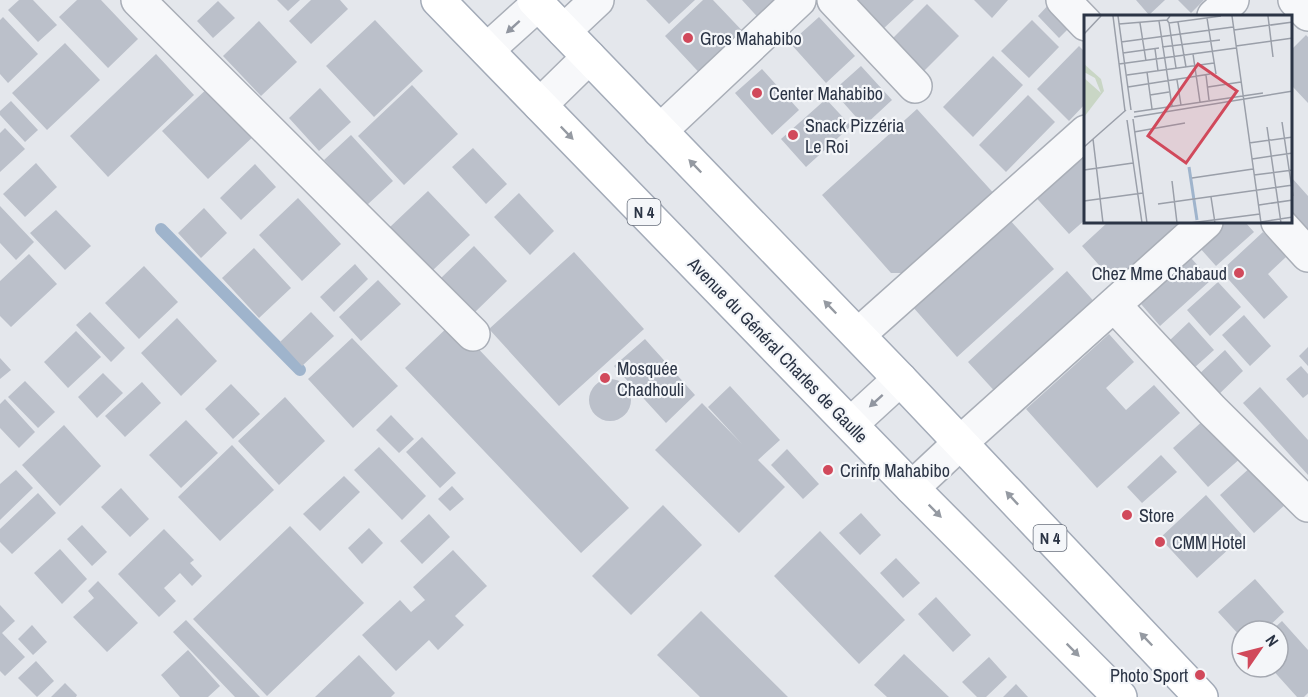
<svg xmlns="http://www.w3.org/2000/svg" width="1308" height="697" viewBox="0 0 1308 697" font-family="'Archivo Narrow',sans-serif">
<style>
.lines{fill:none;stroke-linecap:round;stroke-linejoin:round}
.stream{stroke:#9fb4cc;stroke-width:12}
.building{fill:#bbc0ca}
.minor-casing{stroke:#a9aeb7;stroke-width:36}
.major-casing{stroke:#a3abb8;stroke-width:36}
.minor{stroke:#f7f8fa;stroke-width:33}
.major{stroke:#fff;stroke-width:33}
.oneway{fill:#9196a0}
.oneway2{fill:#959aa2}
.poi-dot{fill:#d1495b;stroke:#f4f6f9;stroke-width:2}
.labels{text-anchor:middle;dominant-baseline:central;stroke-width:4.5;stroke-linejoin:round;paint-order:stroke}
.shield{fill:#f4f6f9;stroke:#676e7b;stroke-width:1.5}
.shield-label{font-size:16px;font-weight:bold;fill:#2b3445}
.poi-label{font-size:18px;fill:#2b3445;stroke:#f4f6f9;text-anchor:start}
.street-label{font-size:18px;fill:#2b3445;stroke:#f4f6f9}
.inset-river{fill:none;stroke:#9fb4cc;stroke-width:3}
.inset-road{fill:none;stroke:#9a9fa9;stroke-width:1.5}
.view{fill:#d1495b;fill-opacity:0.15;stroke:#d1495b;stroke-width:3}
.inset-edge{fill:none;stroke:#2b3445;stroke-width:3}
</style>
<rect width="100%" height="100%" fill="#e4e7ec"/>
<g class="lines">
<!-- stream -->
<path class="stream" d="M161 229 300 370"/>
</g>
<!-- building -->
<path class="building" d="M19 0H33L57 25 38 42 8 10Z
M77 0H101L138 39 108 68 59 17Z
M277 0H300L288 11Z
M311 0H340L348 9 311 44 289 21Z
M646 0H695L669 24Z
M703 0H713L751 40 707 81 665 36Z
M742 0H790L764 24Z
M853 0H914L882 30Z
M974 0H1008L992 18Z
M1136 0H1165L1149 15Z
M1178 0H1204L1191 13Z
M218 1 235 18 213 38 197 21Z
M1052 1 1074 23 1059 38 1038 16Z
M927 4 959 36 922 73 890 41Z
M3 17 38 54 8 83 0 74V20Z
M819 17 855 56 826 83 790 43Z
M375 20 423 71 374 117 326 66Z
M1032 20 1059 47 1029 78 1001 51Z
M259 21 297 62 261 96 223 56Z
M1306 35 1308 37V103L1292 86V49Z
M65 43 100 80 47 130 12 93Z
M1079 46 1086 53V103L1069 121 1037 89Z
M156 54 194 95 108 177 70 136Z
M993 56 1023 85 973 137 943 107Z
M861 66 892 100 864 126 833 91Z
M762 69 799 110 772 135 735 93Z
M211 85 256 134 208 179 162 131Z
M412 85 458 134 404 185 358 136Z
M320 88 351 122 319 151 289 118Z
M1028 95 1055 122 1006 172 979 145Z
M826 99 851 126 806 167 781 139Z
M11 101 38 130 25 142 0 115V111Z
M917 109 998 198 915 273H891L822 195Z
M5 128 25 149 0 172V133Z
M351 135 393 181 367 205 324 160Z
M1086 143V219L1069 234 1031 192Z
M473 148 507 184 486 204 452 167Z
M36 163 57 187 25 217 3 194Z
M255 164 276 187 241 220 220 198Z
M1292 178 1308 196V231L1292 213Z
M428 191 470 235 432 271 390 227Z
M519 193 554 231 530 255 494 217Z
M298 198 341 244 302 281 259 235Z
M0 206 34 242 16 260 0 243Z
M204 208 227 233 201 258 178 233Z
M56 210 91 246 65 270 30 233Z
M1009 219 1054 269 957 357 912 306Z
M1108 222H1200L1123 292 1082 246Z
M1226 222H1245L1254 232 1216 266 1199 247Z
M1263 232 1286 257 1268 274 1288 297 1264 319 1221 271Z
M474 246 507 281 473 314 440 279Z
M254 248 291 288 259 318 222 278Z
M574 252 644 329 559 406 489 329Z
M29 254 57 284 11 327 0 316V281Z
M1191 258 1211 280 1160 326 1141 304Z
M355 264 368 279 334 312 320 297Z
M144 266 178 302 139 339 105 303Z
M1067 271 1098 306 999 396 968 362Z
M378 280 401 304 361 341 339 317Z
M1218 282 1241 307 1210 336 1187 310Z
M90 312 125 348 111 362 76 325Z
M311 312 334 336 302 366 280 342Z
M1244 315 1271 346 1250 366 1222 335Z
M177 318 217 361 181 396 141 353Z
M453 322 629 508 581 553 405 368Z
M1189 322 1214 350 1194 368 1169 341Z
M76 331 101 357 68 388 44 362Z
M1109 334 1134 362 1106 388 1126 410 1154 385 1180 413 1097 488 1026 409Z
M352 338 398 386 353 428 308 379Z
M645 339 695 395 666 423 614 366Z
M1308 347V366L1299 356Z
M1225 350 1243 371 1216 397 1197 376Z
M0 358 11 370 0 379Z
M1301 366 1308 374V394L1303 398 1286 379Z
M103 373 123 393 97 418 78 397Z
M589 400a21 21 0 1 1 42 0a21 21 0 1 1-42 0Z
M25 381 55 412 38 428 8 397Z
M142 382 161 403 125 437 105 416Z
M231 384 260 414 233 439 205 409Z
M730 386 780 440 758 460 785 487 739 533 655 450 702 403 742 444 708 407Z
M1260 387 1308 440V475L1243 403Z
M285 397 325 441 279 485 238 441Z
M5 399 35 432 19 448 0 428V404Z
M391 415 414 439 399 453 376 430Z
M1206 418 1242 457 1208 487 1173 448Z
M186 420 218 453 181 488 149 455Z
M64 425 101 466 60 506 22 465Z
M422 437 456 473 440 488 406 452Z
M232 445 274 490 220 541 178 497Z
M379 447 426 496 402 520 354 470Z
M787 449 819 484 803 499 771 465Z
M1161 455 1177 472 1142 503 1127 487Z
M1253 465 1287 503 1254 533 1220 495Z
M16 470 33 488 0 520V484Z
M344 476 360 492 320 531 303 514Z
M452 486 464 499 450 511 438 499Z
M121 488 149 519 130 537 101 507Z
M38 493 56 513 12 554 0 542V529Z
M1206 495 1243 536 1197 578 1160 538Z
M663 505 702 545 631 615 592 576Z
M861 513 881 535 860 555 839 533Z
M429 514 450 537 422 564 400 541Z
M82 525 107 552 92 566 67 539Z
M290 526 364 603 267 696 193 619Z
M369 528 383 543 362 564 348 548Z
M164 529 194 560 190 563 202 576 192 586 180 573 164 588 176 601 159 617 118 574Z
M820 531 905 620 859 664 774 576Z
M60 549 87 579 62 604 34 573Z
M453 550 487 586 455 616 464 625 438 650 429 640 396 671 362 635 400 600 411 612 425 600 413 587Z
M896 558 920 583 903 598 880 573Z
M1255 579 1284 612 1264 631H1242V638L1218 612Z
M98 581 138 623 107 652 73 617 94 598 88 591Z
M936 597 971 635 953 652 918 614Z
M0 605 15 621 2 633 25 657 5 676 0 671Z
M701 611 788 697H700L657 655Z
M186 620 260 697H235L173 632Z
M1282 621 1308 650V693L1304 697H1297L1270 667H1278V631H1271Z
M32 625 47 642 33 655 18 639Z
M188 650 220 686 208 697H180L161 675Z
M904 654 949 697H887L874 685Z
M359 655 395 693 391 697H315Z
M989 657 1007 677 986 697H977L962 682Z
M36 661 54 681 37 697 18 678Z
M65 683 77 695 76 697H51Z
M1016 684 1028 697H1003Z"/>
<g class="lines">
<!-- minor casing -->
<g class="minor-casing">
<path id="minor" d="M138 0 473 334
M834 0 915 86
M1063 0 1086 24
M1295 0 1308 14
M1214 16 1232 0
M564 31 597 0
M487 50 538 4
M540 105 589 57
M660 131 799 0
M1278 222 1308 255
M1114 305 1212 410 1308 505
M858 335 1086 132
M851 424 900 379
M912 488 960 443 1206 222"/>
</g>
<!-- major casing -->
<g class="major-casing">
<path id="major" d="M438 0 912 488 1120 697
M534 0 900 379 1201 697"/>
</g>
<!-- minor -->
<use href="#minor" class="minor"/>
<!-- major -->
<use href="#major" class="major"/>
</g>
<!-- one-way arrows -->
<defs><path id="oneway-solid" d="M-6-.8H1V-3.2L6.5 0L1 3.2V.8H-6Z" transform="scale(1.5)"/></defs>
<g class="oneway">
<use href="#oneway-solid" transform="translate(513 27) rotate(138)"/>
<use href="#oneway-solid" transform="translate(876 401) rotate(138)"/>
</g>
<g class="oneway2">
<use href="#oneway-solid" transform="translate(567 133) rotate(46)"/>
<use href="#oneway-solid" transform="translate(695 166) rotate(-134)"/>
<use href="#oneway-solid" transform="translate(830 307) rotate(-134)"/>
<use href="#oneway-solid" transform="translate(1012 498) rotate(-133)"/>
<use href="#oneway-solid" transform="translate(935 511) rotate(45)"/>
<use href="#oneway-solid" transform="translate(1146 639) rotate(-134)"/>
<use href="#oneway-solid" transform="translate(1073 650) rotate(45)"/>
</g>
<!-- markers -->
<g class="poi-dot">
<circle cx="688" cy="38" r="6"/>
<circle cx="757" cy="93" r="6"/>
<circle cx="793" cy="135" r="6"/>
<circle cx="1239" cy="273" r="6"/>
<circle cx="605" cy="378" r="6"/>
<circle cx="828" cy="470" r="6"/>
<circle cx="1127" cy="515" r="6"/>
<circle cx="1160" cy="542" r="6"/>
<circle cx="1200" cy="675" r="6"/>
</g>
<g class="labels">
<!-- shield labels -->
<g class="shield">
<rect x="627.5" y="199" width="33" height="26" rx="4.5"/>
<rect x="1033.5" y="525" width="33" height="26" rx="4.5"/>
</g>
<g class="shield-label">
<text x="644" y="212">N 4</text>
<text x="1050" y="538">N 4</text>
</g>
<!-- poi labels -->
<g class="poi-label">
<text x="700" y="38">Gros Mahabibo</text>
<text x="769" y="93">Center Mahabibo</text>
<text x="805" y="125">Snack Pizzéria<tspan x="805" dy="21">Le Roi</tspan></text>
<text x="1227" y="273" text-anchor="end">Chez Mme Chabaud</text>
<text x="617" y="368">Mosquée<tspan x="617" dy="21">Chadhouli</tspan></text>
<text x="840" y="470">Crinfp Mahabibo</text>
<text x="1139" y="515">Store</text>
<text x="1172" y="542">CMM Hotel</text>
<text x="1188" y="675" text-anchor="end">Photo Sport</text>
</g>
<!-- street labels -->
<g class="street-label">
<text transform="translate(778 350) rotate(46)">Avenue du Général Charles de Gaulle</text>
</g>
</g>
<!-- overview -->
<g transform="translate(1084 15)">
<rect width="208" height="208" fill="#e4e7ec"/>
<path d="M0 49 17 64 20 76 0 102V63L17 78 11 63 0 57Z" fill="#c9d6c5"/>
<path class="inset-river" d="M105 152 113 205"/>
<path class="inset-road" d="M29 1 41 96M34 1 47 95M148 1 177 208M184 1 189 42M123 3 132 59M83 5 85 8 137 1M75 6 88 91M94 7 102 52M56 8 62 46M85 8 92 53M35 9 83 5 86 1M150 15 209 7M0 19 17 1M37 27 149 12M152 31 209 23M78 32 136 25M71 34 74 56M39 38 75 33M109 39 116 87M35 49 152 33M63 57 68 94M43 60 130 48M122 60 125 85M93 65 97 90M44 72 126 59M124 72 157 67M66 80 85 77M50 97 179 78M50 102 209 76M49 104 63 208M43 105 58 208M198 107 209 181M183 112 197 208M50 117 101 108M9 124 19 208M165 128 209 122M0 132 42 95M168 144 209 138M0 155 49 148M170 160 209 155M108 163 169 154M88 166 93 208M127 182 131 208M0 186 59 178M74 189 209 170M175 190 209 185M177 207 209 202M106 208 176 199"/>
<path class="view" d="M114 49 153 76 102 148 64 121Z"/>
<rect width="208" height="208" class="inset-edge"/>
</g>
<!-- north arrow -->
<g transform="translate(1260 649) rotate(55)"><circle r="28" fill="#f4f6f9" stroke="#a4a8b1" stroke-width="1.5"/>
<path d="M0-4.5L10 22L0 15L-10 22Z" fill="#d1495b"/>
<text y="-9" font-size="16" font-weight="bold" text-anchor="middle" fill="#2b3445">N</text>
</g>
</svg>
